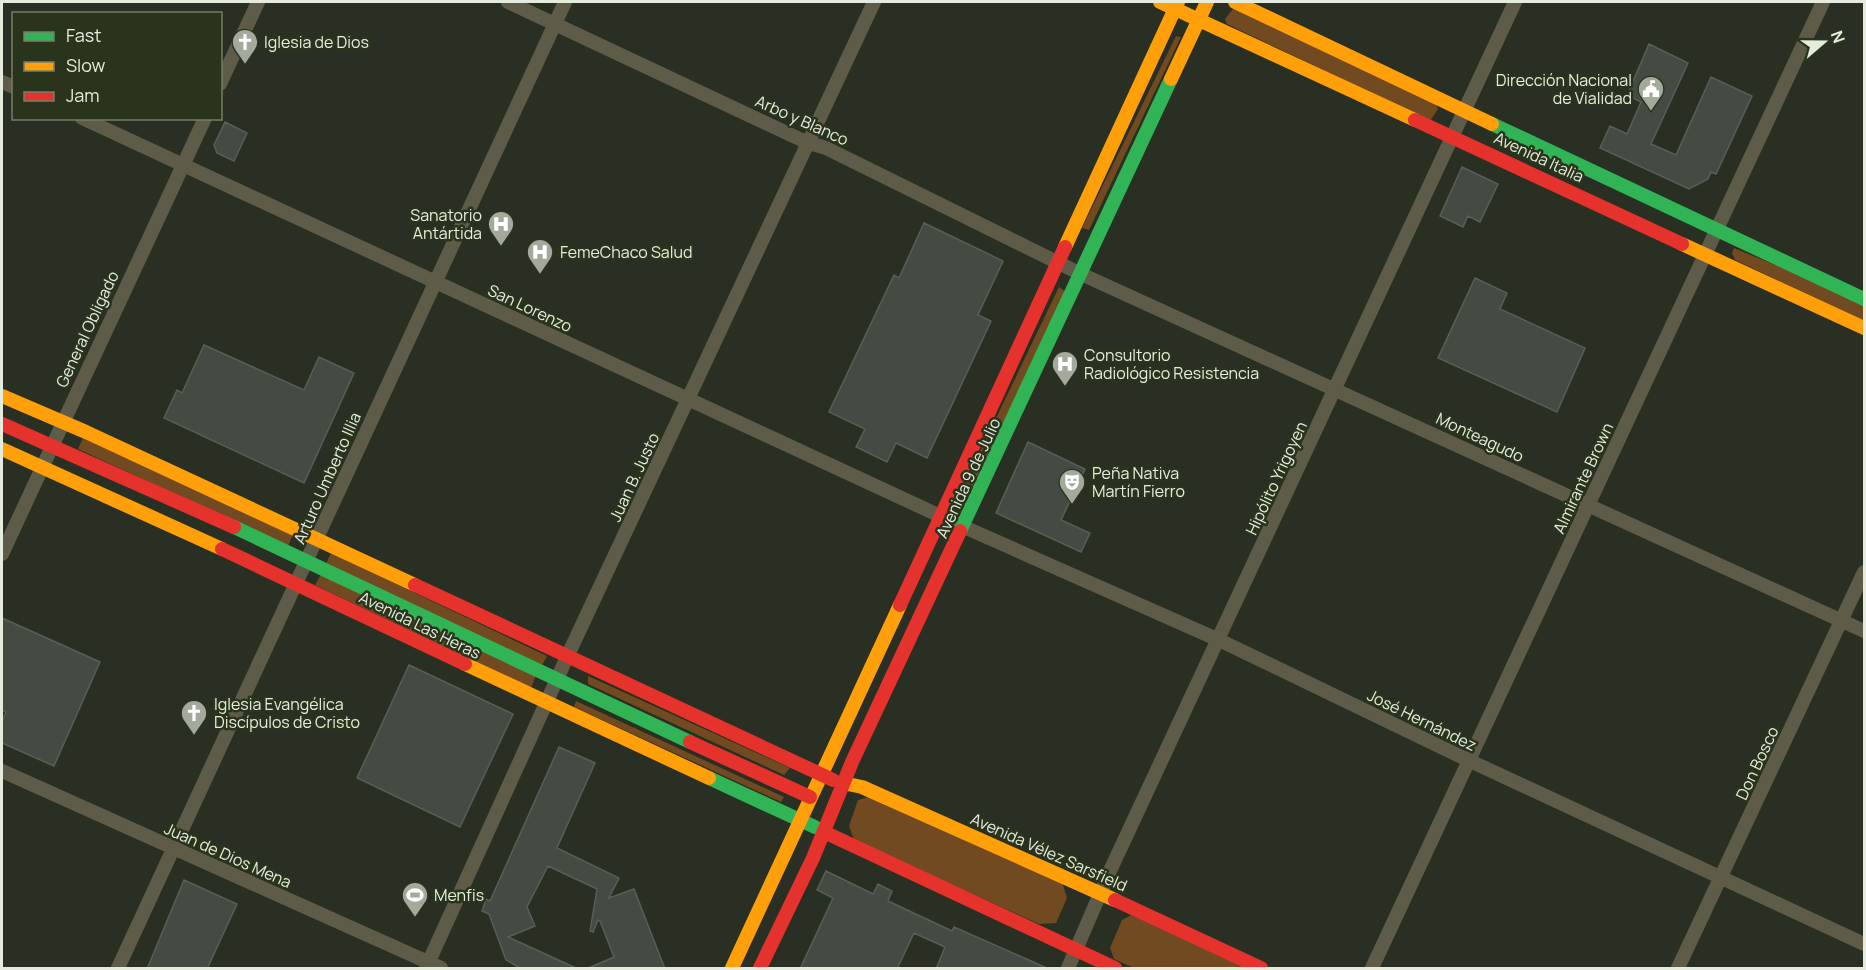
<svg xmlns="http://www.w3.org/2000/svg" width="1866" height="970" viewBox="0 0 1866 970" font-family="Manrope,sans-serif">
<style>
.green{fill:#714a21}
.building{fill:#444b42;stroke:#575f56;stroke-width:1.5}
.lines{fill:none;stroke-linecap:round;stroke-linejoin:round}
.street{stroke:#5e5c49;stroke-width:14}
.fast{stroke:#30b455;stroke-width:14}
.slow{stroke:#ff9f0a;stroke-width:14}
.jam{stroke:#e5322d;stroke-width:14}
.labels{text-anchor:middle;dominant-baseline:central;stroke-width:5;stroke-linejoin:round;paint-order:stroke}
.poi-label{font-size:16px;fill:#e5ecde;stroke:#2a341d;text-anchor:start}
.street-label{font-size:16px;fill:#e5ecde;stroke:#2a341d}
</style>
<rect width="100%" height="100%" fill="#292f22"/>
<!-- green -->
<path class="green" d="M1234 8 1436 104 1438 109 1430 121 1227 24 1225 19Z
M1176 36 1181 37 1089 230 1082 228Z
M1734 248 1864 302V321L1735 260 1732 253Z
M1059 287 1066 292 970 491 962 489Z
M83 438 293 535 288 546 78 449Z
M331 553 547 656 541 667 326 564Z
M322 572 536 675 531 688 315 585Z
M588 676 790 768 784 775 588 684Z
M576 701 784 797 781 802 574 707Z
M872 796 1062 882 1067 898 1056 923 1039 924 854 840 849 826 858 800Z
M1131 915 1248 968H1134L1114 959 1110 948 1122 920Z"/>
<!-- building -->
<path class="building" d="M1649 44 1688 63 1651 144 1676 155 1711 77 1752 96 1716 174 1711 172 1708 179 1689 189 1600 148 1610 126 1627 134 1641 102 1627 95Z
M225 122 247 133 234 161 217 153 214 145Z
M1462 167 1498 184 1480 222 1468 216 1463 227 1440 216Z
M924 223 1003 261 978 315 991 321 927 458 896 443 887 462 856 447 865 429 829 412 894 275 899 278Z
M1475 278 1507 293 1500 309 1585 348 1557 412 1438 358Z
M204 345 304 390 319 357 354 373 304 483 164 418 177 390 182 393Z
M1028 442 1085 469 1061 520 1090 533 1081 552 996 513Z
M2 618 100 662 54 766 2 743V722L6 712 2 710Z
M409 665 513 714 460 827 357 778Z
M559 747 595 763 557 848 619 878 609 898 634 889 665 969H586L614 957 600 921 598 920 593 932 590 931 597 889 548 866 527 907 535 926 508 937 578 969H522L506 960 489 914 482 911 486 899 490 901Z
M826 871 873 894 878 884 892 891 888 901 952 931 954 927 1049 969H936L945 947 914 933 897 969H800L833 898 817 890Z
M184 880 237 904 207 969H147Z"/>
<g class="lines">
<!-- street -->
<path class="street" d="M508 2 806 142 826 148 1081 274 1864 631
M2 82 14 87
M220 84 258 2
M82 118 964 527 1219 640 1470 761 1864 944
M2 554 205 118
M2 771 441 968
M118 968 565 2
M426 968 567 657 874 2
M1068 968 1109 873 1515 2
M1372 968 1823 2
M1678 968 1864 572"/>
<!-- fast -->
<path class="fast" d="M1492 124 1864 299
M234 527 690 742
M960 531 1171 79
M709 778 815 827"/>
<!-- slow -->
<path class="slow" d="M1160 2 1415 120
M1235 2 1492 124
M1171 79 1207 2
M1682 244 1864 328
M1065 247 1178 2
M2 396 86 432 415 585
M2 449 222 549
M465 664 709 778
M843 783 862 787 1115 900
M732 968 900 605"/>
<!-- jam -->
<path class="jam" d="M1415 120 1682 244
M2 424 234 527
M222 549 465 664
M415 585 833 780
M900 605 1065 247
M690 742 810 797
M824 832 1115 968
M1115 900 1261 968
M760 968 813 858 852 762 960 531"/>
</g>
<!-- icons -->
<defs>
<g id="church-pin" transform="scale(1.35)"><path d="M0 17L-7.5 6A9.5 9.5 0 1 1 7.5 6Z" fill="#a3aa9c" stroke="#2a341d"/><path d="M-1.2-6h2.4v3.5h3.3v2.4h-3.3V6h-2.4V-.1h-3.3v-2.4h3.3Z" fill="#fff"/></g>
<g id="civic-pin" transform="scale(1.35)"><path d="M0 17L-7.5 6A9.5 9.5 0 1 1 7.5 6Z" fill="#a3aa9c" stroke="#2a341d"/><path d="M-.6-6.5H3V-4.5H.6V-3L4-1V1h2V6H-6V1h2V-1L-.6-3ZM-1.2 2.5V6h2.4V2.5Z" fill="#fff"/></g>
<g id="hospital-pin" transform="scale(1.35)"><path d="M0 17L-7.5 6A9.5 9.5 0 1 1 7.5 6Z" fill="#a3aa9c" stroke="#2a341d"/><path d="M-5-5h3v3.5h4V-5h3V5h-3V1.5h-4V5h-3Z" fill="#fff"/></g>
<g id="theatre-pin" transform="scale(1.35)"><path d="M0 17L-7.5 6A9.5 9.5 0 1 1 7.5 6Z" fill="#a3aa9c" stroke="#2a341d"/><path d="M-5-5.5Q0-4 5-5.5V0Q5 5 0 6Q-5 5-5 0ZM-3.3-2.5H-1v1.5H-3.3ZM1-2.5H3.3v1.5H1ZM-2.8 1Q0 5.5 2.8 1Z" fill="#fff"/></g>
<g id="stadium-pin" transform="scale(1.35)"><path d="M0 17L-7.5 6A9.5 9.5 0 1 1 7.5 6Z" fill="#a3aa9c" stroke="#2a341d"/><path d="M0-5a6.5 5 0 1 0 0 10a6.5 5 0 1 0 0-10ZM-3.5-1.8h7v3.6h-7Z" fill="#fff"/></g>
</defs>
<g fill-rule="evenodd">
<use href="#church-pin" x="245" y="42"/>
<use href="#civic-pin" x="1651" y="89"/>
<use href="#hospital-pin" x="501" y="224"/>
<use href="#hospital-pin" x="540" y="252"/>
<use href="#hospital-pin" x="1065" y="364"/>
<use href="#theatre-pin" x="1072" y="482"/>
<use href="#church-pin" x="194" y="713"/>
<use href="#stadium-pin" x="415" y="895"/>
</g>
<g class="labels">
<!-- poi labels -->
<g class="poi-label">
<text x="264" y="42">Iglesia de Dios</text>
<text x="1632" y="80" text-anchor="end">Dirección Nacional<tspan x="1632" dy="18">de Vialidad</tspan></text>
<text x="482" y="215" text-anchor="end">Sanatorio<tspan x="482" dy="18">Antártida</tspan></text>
<text x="560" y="252">FemeChaco Salud</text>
<text x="1084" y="355">Consultorio<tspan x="1084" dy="18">Radiológico Resistencia</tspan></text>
<text x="1092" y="473">Peña Nativa<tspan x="1092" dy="18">Martín Fierro</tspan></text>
<text x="214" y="704">Iglesia Evangélica<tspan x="214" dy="18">Discípulos de Cristo</tspan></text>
<text x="434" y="895">Menfis</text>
</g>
<!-- street labels -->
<g class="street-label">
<text transform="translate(802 120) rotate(24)">Arbo y Blanco</text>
<text transform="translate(1539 157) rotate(25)">Avenida Italia</text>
<text transform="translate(530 308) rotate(25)">San Lorenzo</text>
<text transform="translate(87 329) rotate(-65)">General Obligado</text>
<text transform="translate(1480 437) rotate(25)">Monteagudo</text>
<text transform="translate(634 477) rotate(-65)">Juan B. Justo</text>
<text transform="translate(327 478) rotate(-66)">Arturo Umberto Illia</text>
<text transform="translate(968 478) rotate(-65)">Avenida 9 de Julio</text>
<text transform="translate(1276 478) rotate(-65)">Hipólito Yrigoyen</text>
<text transform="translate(1583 478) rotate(-65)">Almirante Brown</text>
<text transform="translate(420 625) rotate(26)">Avenida Las Heras</text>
<text transform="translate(1422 720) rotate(26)">José Hernández</text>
<text transform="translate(1757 763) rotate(-65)">Don Bosco</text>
<text transform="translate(1049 852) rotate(24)">Avenida Vélez Sarsfield</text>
<text transform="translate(228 855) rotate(24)">Juan de Dios Mena</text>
</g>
</g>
<!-- border -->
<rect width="1866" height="970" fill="none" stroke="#e5ecde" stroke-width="6"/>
<!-- legend -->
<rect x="12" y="12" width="210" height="108" fill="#2a341d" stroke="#757e6a" stroke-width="1.5"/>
<rect x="24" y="32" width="30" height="9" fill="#30b455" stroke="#757e6a" stroke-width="1.5"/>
<text x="66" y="42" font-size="18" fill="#e5ecde">Fast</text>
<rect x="24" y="62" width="30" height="9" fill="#ff9f0a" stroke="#757e6a" stroke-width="1.5"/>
<text x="66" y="72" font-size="18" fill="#e5ecde">Slow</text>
<rect x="24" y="92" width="30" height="9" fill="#e5322d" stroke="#757e6a" stroke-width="1.5"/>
<text x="66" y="102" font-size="18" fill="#e5ecde">Jam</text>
<!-- north arrow -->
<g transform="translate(1824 42) rotate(70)" stroke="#2a341d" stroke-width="4.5" paint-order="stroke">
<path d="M0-4.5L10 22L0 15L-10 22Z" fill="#e5ecde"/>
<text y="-9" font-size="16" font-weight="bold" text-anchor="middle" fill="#e5ecde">N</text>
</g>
</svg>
